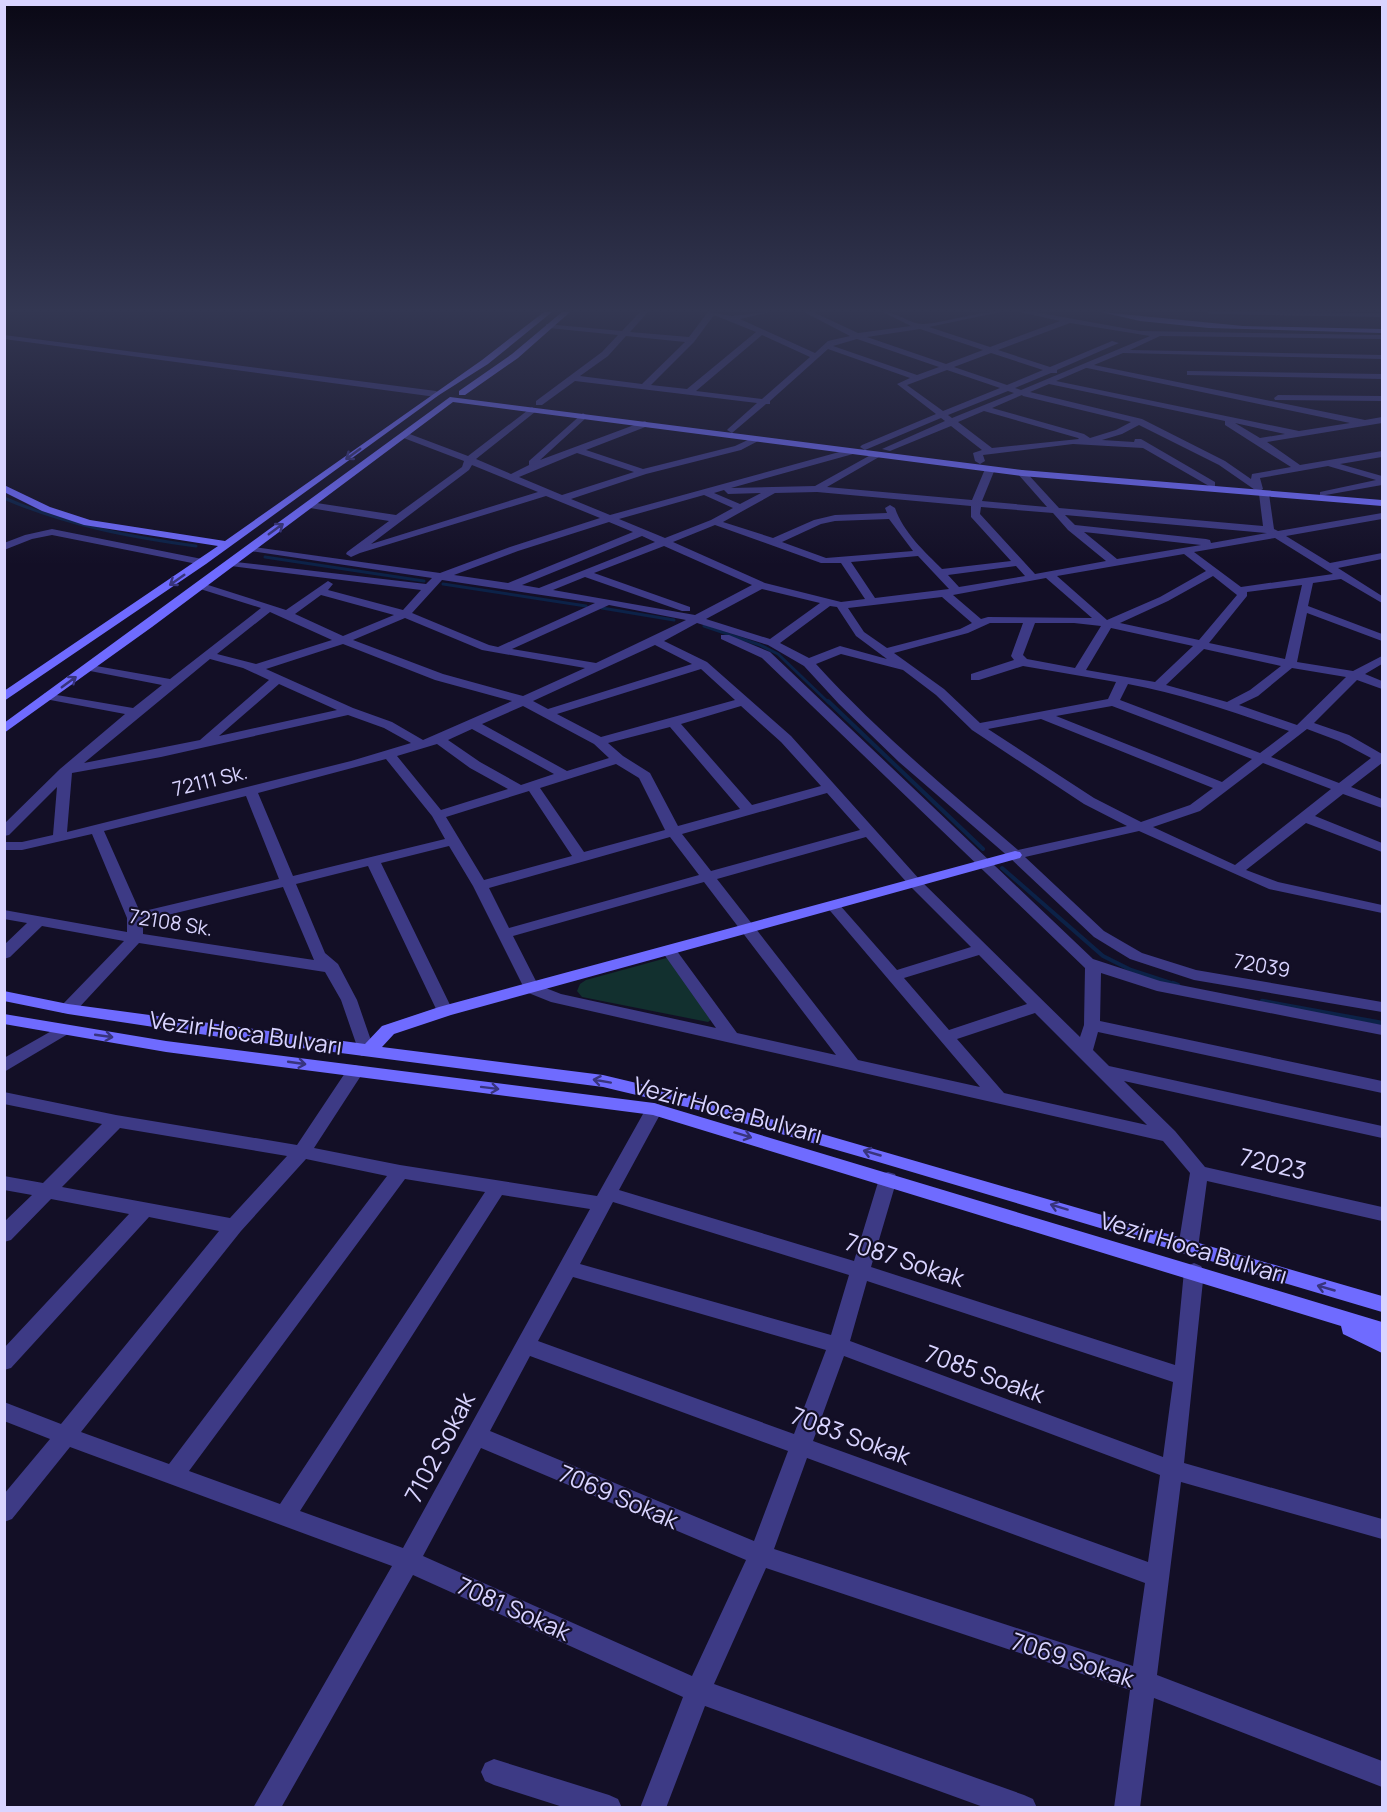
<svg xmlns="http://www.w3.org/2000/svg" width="1387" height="1812" viewBox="0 0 1387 1812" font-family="Manrope,sans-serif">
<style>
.green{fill:#12302f}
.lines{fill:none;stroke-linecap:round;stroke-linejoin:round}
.stream-far2{stroke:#0c2248;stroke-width:3}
.stream-far1{stroke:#0c2248;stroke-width:4}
.stream{stroke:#0c2248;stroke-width:4.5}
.street{fill:#3d3a85;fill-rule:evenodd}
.secondary{fill:#6f6bff;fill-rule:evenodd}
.oneway{stroke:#38347d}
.labels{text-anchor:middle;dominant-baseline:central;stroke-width:4.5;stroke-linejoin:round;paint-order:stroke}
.street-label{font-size:20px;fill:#d9d4ff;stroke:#130f26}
.near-street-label{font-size:24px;fill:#d9d4ff;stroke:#130f26}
</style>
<rect width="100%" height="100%" fill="#130f26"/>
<!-- green -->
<path class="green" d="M670 957 713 1018 708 1022 582 997 577 991 580 984 586 980Z"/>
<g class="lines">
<!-- stream-far2 -->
<path class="stream-far2" d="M4 498C66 525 130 537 196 546
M265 557 424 581
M443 584 586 606
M602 608 674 620
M704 626 760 645 778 654 829 703"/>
<!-- stream-far1 -->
<path class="stream-far1" d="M828 701 983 849
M1002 868 1103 956 1131 970 1177 985"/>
<!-- stream -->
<path class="stream" d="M1173 983 1178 985
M1262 1001 1382 1023"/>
<!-- street -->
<path class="street" d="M640 312H648L630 332 689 337 708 312 732 316 769 312 740 319 815 353 828 341 850 336 804 312H813L858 333 911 326 883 312C898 312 911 325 924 324 949 322 974 312 1000 312L929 327 990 347 1060 321 1020 312H1035L1140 331 1382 335V339L1160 336 1130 350 1382 355V359L1123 353 1094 365 1365 420 1382 417V423L1267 442 1300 465 1382 451V457L1340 464 1382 476V485L1320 496V492L1376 480 1328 466 1260 478 1263 489 1258 492 1219 465 1139 425 1122 434 1102 440 1134 442 1135 439H1141L1215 482V486H1209L1143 448 1073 444 983 455 985 461 980 464 975 461 973 453 982 450 951 426 890 451 882 449 945 421 941 418 865 450 860 447 862 445 936 414 897 384 910 378 828 349 770 401V404H766L732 433 727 430 729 428 757 403 575 381 542 405H536V401L602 352 618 335 549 328H546V324L622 331ZM714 315 756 332 687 389 651 385 694 342ZM1070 323 1150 336 1021 390 1015 388 1051 373H1057V370L1119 343 1112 341 1050 367 998 350ZM920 329 983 350 946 364 867 337ZM762 335 810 357 762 399 696 391ZM626 336 685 342 642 384 580 376 608 356ZM857 339 939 367 917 375 833 346ZM991 353 1043 370 1007 385 954 367ZM1086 368H1087L1350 423 1299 431 1056 381ZM947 370 1000 388 943 411 907 385ZM1049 384 1225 421V425L1291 467 1252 474 1251 479 1225 461 1142 419 1030 392ZM1008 391 1014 393 952 418 948 415ZM1022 395 1023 396 1131 422 1116 430 1090 438 1084 434 992 408ZM984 411 1078 438 1079 439 992 448 958 422ZM1235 423 1285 434 1260 438Z
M1207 312 1382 313V317L1211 314Z
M4 335 436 391 440 394 436 397 4 339Z
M1190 371 1382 374V379L1187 375V371Z
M1278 395 1382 396V401L1275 400 1274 398Z
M532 407 536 410 535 412 476 459 511 474 529 465V461L583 413 587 416 586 418 540 460 645 421 649 424 648 426 586 450 643 469 735 446 752 438 760 440 741 450 646 474 571 499 610 515 850 449 855 452 853 454 731 488 815 486 876 452 881 455 879 457 827 487 972 500 985 469 990 466 995 469 982 501 1047 507 1017 473 1022 470 1025 471 1059 508 1263 526 1259 494 1264 491 1269 494 1274 529 1278 531 1382 513V519L1286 536 1330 563 1382 553V559L1338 568 1382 596V603L1341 579 1313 583 1308 606 1382 634V641L1307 613 1297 662 1353 671 1382 656V664L1365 674 1382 681V689L1357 680 1314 723 1349 735 1382 754V763L1351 787 1382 799V808L1343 794 1315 816 1382 843V852L1306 823 1246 870 1278 882 1382 905V913L1269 889 1139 831 1025 857 1104 931 1142 953 1196 970 1382 1002V1012L1194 980 1130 959 1094 937 1010 858 899 762 839 704 804 666 768 645 697 623 664 641 707 662 791 736 920 880 1080 1037 1084 1025 1085 968 762 658 721 639V635H729L770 652 1093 959 1160 981 1382 1025V1035L1157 991 1101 973 1100 1021 1382 1081V1093L1098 1032 1093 1050 1109 1066 1382 1126V1138L1124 1081 1175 1131 1205 1167 1382 1207V1221L1207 1181 1198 1248 1195 1253 1188 1255 1181 1253 1178 1248 1190 1173 1163 1141 551 1002 526 992 473 886 449 846 381 863 453 1011 451 1015H439L437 1011 368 866 296 884 325 953 338 964 357 1000 375 1052 373 1056H361L359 1052 341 1000 325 972 139 943 74 1013H62L60 1009 62 1005 124 941 42 926 10 957 4 959V945L27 923 4 919V910L127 932V918L92 834 22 850H4V842H22L53 835 57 787 9 835 4 836V824L60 769 125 714 45 699 43 696 45 693 133 708 162 685 85 670V664L170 679 261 608 197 588V584H205L286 610 328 581 333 584 328 590 403 610 421 590 231 566 227 565V561L426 584 432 578 250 551 246 550V546L440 573 510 547 600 518 546 496 360 553 351 557 346 554 347 552 389 521 310 508 305 505 310 502 396 515 462 467 464 461 401 437V433H407L468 456ZM577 453 634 472 562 495 519 477ZM472 465 538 492 371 544 469 470ZM724 490 728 494 761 493 740 504 714 493ZM817 492 971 506V517L1011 561 942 569C925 552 903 532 895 508L890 505 885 508 887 513 835 515 814 520 773 538 723 522 775 493ZM704 495 733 508 711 520 665 538 619 519ZM981 507 1053 513 1068 530 1106 561 1035 574 980 514ZM1065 515 1266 533H1267L1211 543 1210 540 1206 539 1075 525ZM889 519 913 551 826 558 782 542 821 524 835 521ZM609 522 633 532 508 583 454 575 518 551ZM715 525 821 563H841L865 599 841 602 765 583 673 542ZM1084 532 1201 545 1117 559ZM642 536 655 542 539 588 522 585ZM1275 538 1333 574 1241 587 1194 552ZM664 546 752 585 695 615 553 590 585 577 682 611H690V607L594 573ZM1184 554 1206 571 1160 597 1107 620 1057 576ZM918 556 949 589 875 598 851 562ZM1016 566 1025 576 959 587 948 575ZM1213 576 1237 595 1199 640 1120 623 1168 601ZM1046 578 1092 618 988 617 981 619 953 595ZM442 580 595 603 498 647 489 645 412 613ZM1302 585 1285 659 1209 643 1247 596V592ZM762 589 820 603 770 639 706 619ZM321 595 394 615 343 636 295 614ZM942 597 972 623 960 629 887 648 864 632 848 608ZM609 605 686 620 596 663 512 649ZM830 606 837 607 856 636 887 659 840 646 809 658 780 643ZM270 612 332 640 256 664 217 654ZM405 618 482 650 585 668 523 696 443 674 353 640ZM990 623H1023L1011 656 1014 660 971 674V680H979L1023 666 1116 682 1108 699 980 723 944 689 894 653 968 633ZM1074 623 1101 626 1075 668 1027 659 1023 655 1035 623ZM1111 628 1193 646 1155 682 1086 670ZM343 644 435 680 512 701 423 740 392 722 353 708 266 669ZM655 645 692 664 548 709 533 701ZM1204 649 1281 666 1250 690 1227 702 1166 685ZM841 654 903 670 936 695 972 730 1084 804 1127 826 1018 850C948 790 878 732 816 664ZM210 659 243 668 269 680 200 740 84 763ZM1292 668 1346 677 1297 725 1239 705 1258 696ZM701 669 735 700 601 737 557 714ZM279 684 337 710 219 736ZM1128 684C1183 694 1236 713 1289 731L1260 753 1120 700ZM523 706 594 744 609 758 567 771 482 724ZM741 706 781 742 821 786 752 805 681 724ZM1112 706 1252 759 1222 782 1056 716ZM348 715 384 728 411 743 351 761 67 832 72 773 161 757ZM1041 719 1213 788 1190 805 1141 822 1094 798 988 729ZM670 727 740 809 678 826 650 773 623 756 608 743ZM472 729 554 774 521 785 480 762 448 740ZM1307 729 1339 741 1371 758 1339 783 1271 757ZM437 744 470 768 508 789 441 810 397 756ZM386 759 432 816 445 839 293 876 258 793ZM1263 763 1331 789 1235 865 1153 827 1200 811ZM616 764 639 778 665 830 584 852 540 788ZM529 791 572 856 484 880 446 817ZM827 793 860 830 711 871 682 834ZM246 796 279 879 140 912 104 831ZM670 837 699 875 509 928 489 888ZM866 837 910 886 971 947 897 970 838 903H828L826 906 980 1087 858 1060 717 879ZM704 882 836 1055 737 1033 674 947 669 945 661 950 716 1028 561 994 538 985 513 936ZM283 887 314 960 143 934V921ZM979 955 1027 1004 949 1030 904 978ZM1035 1013 1147 1125 1004 1093 957 1039Z
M52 529 202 559 207 562 202 565 52 535 32 539 4 550V543L25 535Z
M62 1025 68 1026 70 1030 68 1034 4 1072V1058Z
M355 1065 361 1067 364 1071 314 1148 400 1165 597 1196 648 1105 654 1103 660 1105 663 1109 619 1190 854 1261 879 1179 881 1174 888 1172 895 1174 897 1179 871 1267 1175 1365 1184 1271 1187 1266 1194 1263 1201 1266 1204 1271 1184 1463 1382 1519V1539L1181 1482 1157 1675 1382 1761V1787L1154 1698 1140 1808H1114L1130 1690 766 1568 714 1684 1024 1795 1033 1799 1037 1808H986L705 1706 666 1808H640L683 1697 413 1575 281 1808H253L392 1566 70 1447 12 1519 4 1522V1494L50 1439 4 1421V1402L61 1424 219 1231 149 1217 11 1368 4 1370V1348L129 1214 51 1199 11 1240 4 1242V1222L32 1195 4 1190V1176L43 1183 102 1124 4 1104V1092L116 1115 297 1145 349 1067ZM120 1128 287 1156 230 1218 62 1187ZM306 1159 387 1176 169 1464 81 1432 241 1231ZM405 1179 485 1192 280 1504 189 1471ZM502 1195 590 1209 403 1548 300 1511ZM613 1202 849 1275 831 1335 580 1264ZM573 1277 826 1350 794 1434 538 1341ZM867 1281 1173 1382 1163 1457 850 1341ZM530 1356 788 1451 754 1541 490 1431ZM844 1356 1160 1475 1148 1562 813 1441ZM481 1448 746 1560 692 1676 423 1556ZM807 1458 1145 1583 1133 1666 774 1549Z
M494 1759 609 1795 618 1799 622 1808H566L494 1785 485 1781 481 1772 485 1763Z"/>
<!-- secondary -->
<path class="secondary" d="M544 312H552L488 364 439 395 206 564 4 701V691L218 546 84 525 42 511 4 492V485L50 507 90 520 225 541 482 360Z
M562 312H570L518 358 465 395H459V391L512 354Z
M1101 312 1243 326 1382 329V333L1209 328 1140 321Z
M450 397 1022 470 1382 500V506L1022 476 453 402 152 627 4 733V723Z
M1015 851 1020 852 1022 855 1020 858 451 1015 394 1034 382 1047 603 1075 691 1096 1382 1296V1312L875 1161 691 1108 603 1087 233 1039 68 1014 4 1001V991L68 1004 365 1044 382 1026 439 1007Z
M4 1014 166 1041 654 1103 1382 1322V1353L1343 1334 1341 1326 653 1115 166 1052 4 1024Z"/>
</g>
<!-- one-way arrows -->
<defs><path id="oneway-shaft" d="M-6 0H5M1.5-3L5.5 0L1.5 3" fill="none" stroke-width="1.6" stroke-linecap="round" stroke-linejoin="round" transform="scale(1.5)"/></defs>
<g class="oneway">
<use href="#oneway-shaft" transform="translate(353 454) rotate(144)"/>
<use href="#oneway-shaft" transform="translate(276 529) rotate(-36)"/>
<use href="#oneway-shaft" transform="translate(177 580) rotate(145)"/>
<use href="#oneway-shaft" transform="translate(69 682) rotate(-36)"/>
<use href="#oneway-shaft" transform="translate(104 1036) rotate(8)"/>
<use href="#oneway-shaft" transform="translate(297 1063) rotate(8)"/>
<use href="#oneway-shaft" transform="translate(602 1081) rotate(-170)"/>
<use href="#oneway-shaft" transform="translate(490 1088) rotate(7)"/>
<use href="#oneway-shaft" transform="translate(743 1135) rotate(17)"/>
<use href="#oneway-shaft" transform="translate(872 1153) rotate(-164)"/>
<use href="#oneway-shaft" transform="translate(1059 1207) rotate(-163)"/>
<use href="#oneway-shaft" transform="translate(1326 1288) rotate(-164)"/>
</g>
<!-- sky -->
<linearGradient id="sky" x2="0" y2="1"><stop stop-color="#0a0815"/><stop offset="0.55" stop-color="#333752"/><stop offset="1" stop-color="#333752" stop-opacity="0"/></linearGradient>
<rect width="1387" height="565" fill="url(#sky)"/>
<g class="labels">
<!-- street labels -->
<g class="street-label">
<text transform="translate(210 780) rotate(-14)">72111 Sk.</text>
<text transform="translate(171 922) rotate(9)">72108 Sk.</text>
<text transform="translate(1262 965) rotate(10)">72039</text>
</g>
<!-- near-street labels -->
<g class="near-street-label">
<text transform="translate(246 1032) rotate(8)">Vezir Hoca Bulvarı</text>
<text transform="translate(728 1109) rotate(15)">Vezir Hoca Bulvarı</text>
<text transform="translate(1273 1163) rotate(13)">72023</text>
<text transform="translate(1194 1247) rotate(17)">Vezir Hoca Bulvarı</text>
<text transform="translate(905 1259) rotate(18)">7087 Sokak</text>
<text transform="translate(985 1373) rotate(20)">7085 Soakk</text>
<text transform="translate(851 1435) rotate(20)">7083 Sokak</text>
<text transform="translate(439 1447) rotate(-62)">7102 Sokak</text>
<text transform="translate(619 1496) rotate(23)">7069 Sokak</text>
<text transform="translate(514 1608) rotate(24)">7081 Sokak</text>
<text transform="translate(1073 1659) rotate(18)">7069 Sokak</text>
</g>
</g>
<!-- border -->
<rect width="1387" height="1812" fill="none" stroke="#d9d4ff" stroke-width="12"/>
</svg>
